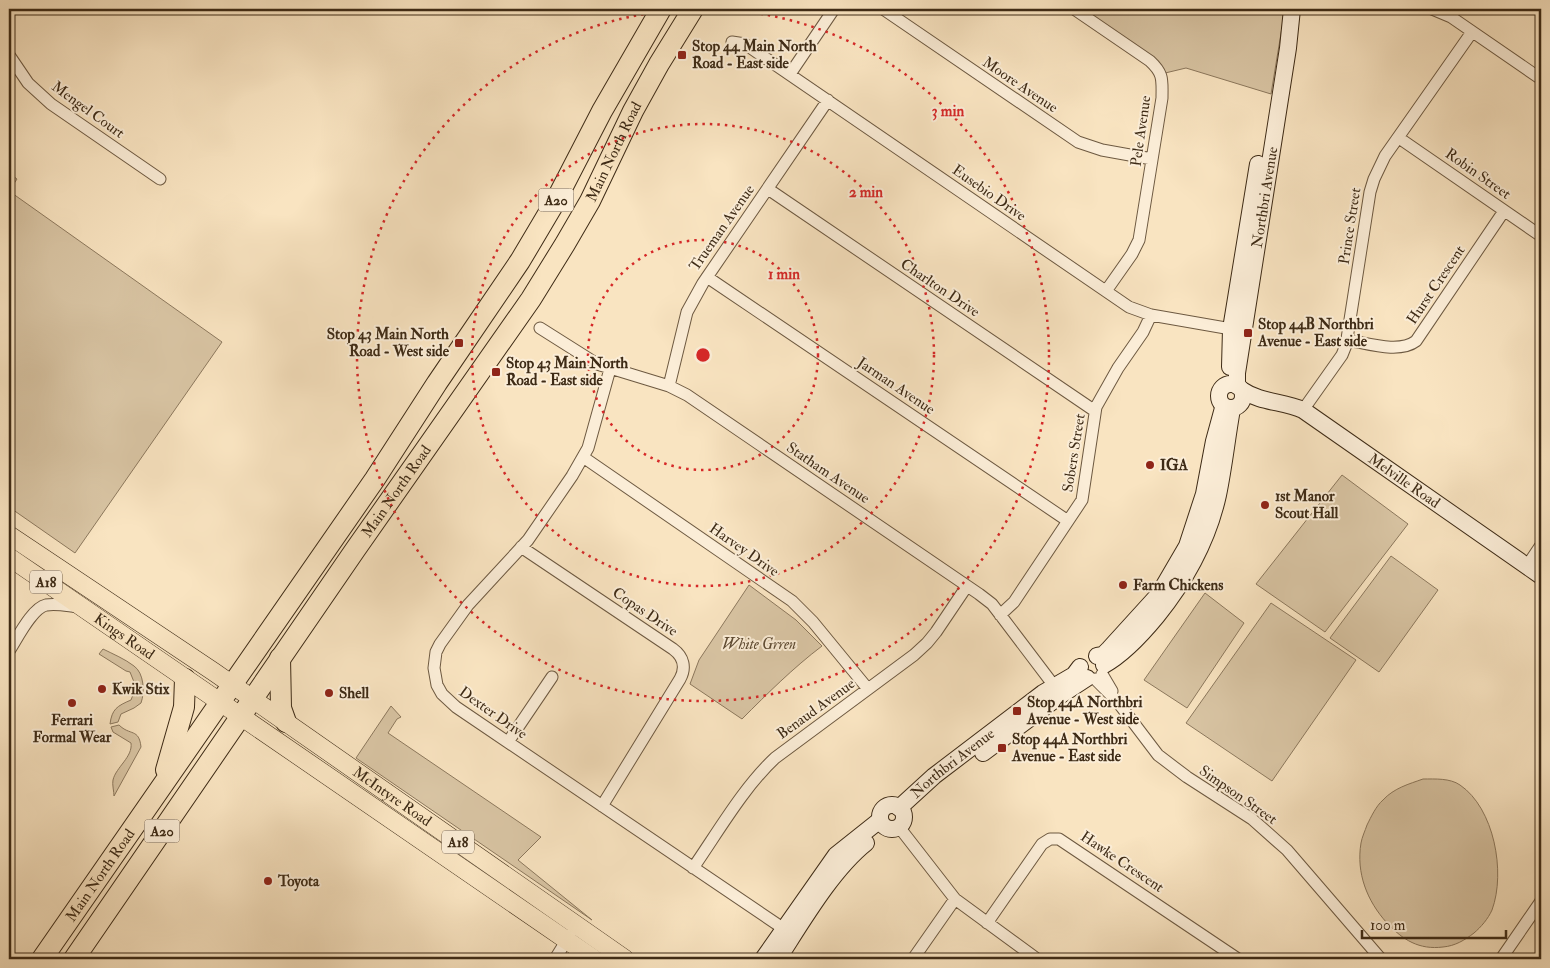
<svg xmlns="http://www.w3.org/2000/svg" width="1550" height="968" viewBox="0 0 1550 968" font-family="'IM FELL Double Pica',serif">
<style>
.green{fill:#d9c5a4;stroke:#8c785d}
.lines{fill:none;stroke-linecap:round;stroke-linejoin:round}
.street-casing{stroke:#6d5941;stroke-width:13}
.secondary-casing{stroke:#3e2b16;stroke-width:18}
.primary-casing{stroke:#3e2b16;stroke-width:19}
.highway-casing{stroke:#3e2b16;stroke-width:22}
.street{stroke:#fbedd7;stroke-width:11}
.secondary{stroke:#fbedd7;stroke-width:16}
.primary{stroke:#f9e4c1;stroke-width:18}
.highway{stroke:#f9e4c1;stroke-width:20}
.ring{fill:none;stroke:#d62828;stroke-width:2.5;stroke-dasharray:2.5 5}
.poi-dot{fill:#8f2418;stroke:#fbedd7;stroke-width:2}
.labels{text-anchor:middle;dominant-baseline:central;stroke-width:4;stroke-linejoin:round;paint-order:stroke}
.shield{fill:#fbedd7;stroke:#776550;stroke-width:1}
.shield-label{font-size:14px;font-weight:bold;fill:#3e2b16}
.poi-label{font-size:15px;font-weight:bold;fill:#3e2b16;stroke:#fbedd7;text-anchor:start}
.street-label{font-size:15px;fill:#3e2b16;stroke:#fbedd7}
.park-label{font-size:15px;font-style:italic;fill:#5d4a32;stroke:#fbedd7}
.centre{fill:#d62828;stroke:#fbedd7;stroke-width:2.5}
.ring-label{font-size:15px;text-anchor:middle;font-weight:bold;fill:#d62828;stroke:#fbedd7;stroke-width:4;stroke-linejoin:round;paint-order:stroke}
</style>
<rect width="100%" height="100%" fill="#f9e4c1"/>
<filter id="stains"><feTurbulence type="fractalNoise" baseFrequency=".004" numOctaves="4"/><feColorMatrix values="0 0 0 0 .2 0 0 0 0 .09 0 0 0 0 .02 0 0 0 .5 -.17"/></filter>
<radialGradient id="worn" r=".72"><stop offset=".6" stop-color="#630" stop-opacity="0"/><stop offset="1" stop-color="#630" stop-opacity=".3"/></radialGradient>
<!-- green -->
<path class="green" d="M1074 9H1285L1271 94 1186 68 1161 74Z
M9 173 17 179 9 191 222 342 75 553 9 507Z
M1342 475 1408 524 1325 632 1256 584Z
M1391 556 1438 590 1379 672 1330 638Z
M749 585 796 620 822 646C793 668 768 693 742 719L690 684 699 660Z
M1205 593 1244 623 1187 708 1144 680Z
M1271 603 1356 660 1272 781 1186 723Z
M103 649C113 654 125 659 134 666 144 673 145 692 141 703L134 708 121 714 118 722 110 724C112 709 117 706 131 700L136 687 130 672 126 671 99 654Z
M391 706 401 717 397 719 388 733 541 837 518 860 592 920 356 758Z
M119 725C130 736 139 728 141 747L114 796C114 792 112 784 113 780 116 767 133 757 131 743L113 732 111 727Z
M1423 779C1435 779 1450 778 1460 785 1494 808 1506 872 1492 910 1488 919 1481 927 1474 933 1465 940 1455 946 1443 947 1419 950 1403 940 1387 923 1367 901 1356 873 1361 843 1362 837 1365 831 1367 825 1371 817 1376 806 1383 800 1394 788 1409 784 1423 779Z"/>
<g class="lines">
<!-- street casing -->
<g class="street-casing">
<path id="street" d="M883 9 1078 142 1102 150 1152 159
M1074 9 1150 61C1164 74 1162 80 1162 98L1139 240 1132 254 1106 291
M1432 9 1451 17 1541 79
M732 42 745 44 1129 307 1151 315 1237 330
M9 55 28 83 51 104 160 179
M790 74 834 9
M1399 138 1541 236
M768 189 1095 411
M707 277 1068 521
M540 328 597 364 669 386 687 395 979 594 992 604 1005 621 1058 691
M1347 340C1367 343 1399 354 1416 341L1504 211
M610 369 588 448 572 476 528 540 468 605 440 644 436 652 434 668 437 685 442 694 456 707 790 933
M669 386 687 312 703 283 828 100
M1303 410 1342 355 1346 345 1370 192 1374 179 1385 156 1472 32
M583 457 792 601 813 622 868 689
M521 547 673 649C684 657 686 668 680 679L602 806
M1527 566 1541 545
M1000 615 1014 602 1082 500 1096 407 1118 368 1143 332 1151 315
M9 651C17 639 32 608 46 605 57 603 68 606 79 607
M1102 674 1112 691
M1095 679 1117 701 1158 755 1187 777 1252 819 1287 850 1381 959
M508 742 552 677
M899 827 955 899 1037 959
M693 868C718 832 743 788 775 758L914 655 927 643 936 632 967 586
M987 923 1042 844 1050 839H1059L1238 959
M555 959 570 935
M913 959 955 899
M1501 959 1541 901"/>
</g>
<!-- secondary casing -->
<g class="secondary-casing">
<g id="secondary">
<path d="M1230 367 1231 329 1258 164"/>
<circle cx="1231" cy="396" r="12"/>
<path id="s1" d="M1237 386V373L1288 48 1292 9"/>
<path id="s2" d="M1242 390C1261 403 1283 401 1303 410L1541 576"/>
<path d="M1097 656 1103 655 1109 649 1159 594 1187 546 1204 494 1214 441 1223 408"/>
<path d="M1104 665C1124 654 1143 633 1157 616 1186 580 1208 540 1218 495 1224 466 1227 437 1232 409"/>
<path d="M983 753 1061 695 1087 678"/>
<circle cx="892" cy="817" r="12"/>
<path id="s3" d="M899 808 934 776 1043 693 1074 675 1080 667"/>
<path d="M763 959 836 855 880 820"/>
<path d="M778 959C802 922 832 870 866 843"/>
</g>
</g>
<!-- primary casing -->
<g class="primary-casing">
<g id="primary">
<path id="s4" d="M9 535 214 672 625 959"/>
<path id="s5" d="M9 557 594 959"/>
</g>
</g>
<!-- highway casing -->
<g class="highway-casing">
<g id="highway">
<path d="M280 658 281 708 286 722"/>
<path d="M166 770 184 707 185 679"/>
<path id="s6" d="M42 959 375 479 437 383 520 261 555 202 602 111 661 9"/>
<path id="s7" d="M74 959 355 550 531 299 565 244 590 201 633 111 659 64 693 9"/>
</g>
</g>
<!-- street -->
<use href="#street" class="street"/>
<!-- secondary -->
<use href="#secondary" class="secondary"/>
<!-- primary -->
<use href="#primary" class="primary"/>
<!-- highway -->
<use href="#highway" class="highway"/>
</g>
<!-- distance rings -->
<g class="ring">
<circle cx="703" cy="355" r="115"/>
<circle cx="703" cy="355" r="231"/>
<circle cx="703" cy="355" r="346"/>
</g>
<!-- markers -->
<g class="poi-dot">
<rect x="677" y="50" width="10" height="10" rx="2.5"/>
<rect x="1243" y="328" width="10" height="10" rx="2.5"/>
<rect x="454" y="338" width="10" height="10" rx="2.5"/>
<rect x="491" y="367" width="10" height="10" rx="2.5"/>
<circle cx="1150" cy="465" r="5"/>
<circle cx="1265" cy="505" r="5"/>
<circle cx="1123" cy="585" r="5"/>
<circle cx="102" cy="689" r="5"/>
<circle cx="329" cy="693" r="5"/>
<circle cx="72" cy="703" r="5"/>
<rect x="1012" y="706" width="10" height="10" rx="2.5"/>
<rect x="997" y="743" width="10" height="10" rx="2.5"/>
<circle cx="268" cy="881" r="5"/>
</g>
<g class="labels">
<!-- shield labels -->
<g class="shield">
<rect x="538.5" y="188.5" width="35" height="23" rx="4"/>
<rect x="30" y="570.5" width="32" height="23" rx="4"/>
<rect x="144.5" y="819.5" width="35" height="23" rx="4"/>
<rect x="442" y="830.5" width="32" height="23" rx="4"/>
</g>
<g class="shield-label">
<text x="556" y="200">A20</text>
<text x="46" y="582">A18</text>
<text x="162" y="831">A20</text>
<text x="458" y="842">A18</text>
</g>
<!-- poi labels -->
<g class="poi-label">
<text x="692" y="46">Stop 44 Main North<tspan x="692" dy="17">Road - East side</tspan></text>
<text x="1258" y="324">Stop 44B Northbri<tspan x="1258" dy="17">Avenue - East side</tspan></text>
<text x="449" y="334" text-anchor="end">Stop 43 Main North<tspan x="449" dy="17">Road - West side</tspan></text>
<text x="506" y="363">Stop 43 Main North<tspan x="506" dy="17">Road - East side</tspan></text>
<text x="1160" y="465">IGA</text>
<text x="1275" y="496">1st Manor<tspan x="1275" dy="17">Scout Hall</tspan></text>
<text x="1133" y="585">Farm Chickens</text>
<text x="112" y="689">Kwik Stix</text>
<text x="339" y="693">Shell</text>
<text x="1027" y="702">Stop 44A Northbri<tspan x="1027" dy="17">Avenue - West side</tspan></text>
<text x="72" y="720" text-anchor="middle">Ferrari<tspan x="72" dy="17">Formal Wear</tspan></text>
<text x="1012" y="739">Stop 44A Northbri<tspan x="1012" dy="17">Avenue - East side</tspan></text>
<text x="278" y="881">Toyota</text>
</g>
<!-- street labels -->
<g class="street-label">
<text transform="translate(1020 85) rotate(34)">Moore Avenue</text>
<text transform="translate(88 110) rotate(36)">Mengel Court</text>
<text transform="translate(1141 131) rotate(-82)">Pele Avenue</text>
<text stroke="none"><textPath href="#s7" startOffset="972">Main North Road</textPath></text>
<text transform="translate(1478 174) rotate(35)">Robin Street</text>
<text transform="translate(989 193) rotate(35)">Eusebio Drive</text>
<text stroke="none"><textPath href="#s1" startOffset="191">Northbri Avenue</textPath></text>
<text transform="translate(1350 226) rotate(-81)">Prince Street</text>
<text transform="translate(722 228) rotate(-55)">Trueman Avenue</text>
<text transform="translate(1436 285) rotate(-56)">Hurst Crescent</text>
<text transform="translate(940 288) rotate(34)">Charlton Drive</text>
<text transform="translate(896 386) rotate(34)">Jarman Avenue</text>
<text transform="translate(1074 453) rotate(-81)">Sobers Street</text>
<text transform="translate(828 473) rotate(34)">Statham Avenue</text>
<text stroke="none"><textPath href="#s2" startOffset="188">Melville Road</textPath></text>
<text stroke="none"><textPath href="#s7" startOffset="568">Main North Road</textPath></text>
<text transform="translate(744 550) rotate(35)">Harvey Drive</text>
<text transform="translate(645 612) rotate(34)">Copas Drive</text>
<text stroke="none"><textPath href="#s5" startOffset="140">Kings Road</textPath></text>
<text transform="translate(816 709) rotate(-36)">Benaud Avenue</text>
<text transform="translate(493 713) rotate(35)">Dexter Drive</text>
<text stroke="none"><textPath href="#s3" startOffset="70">Northbri Avenue</textPath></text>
<text transform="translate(1238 795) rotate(35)">Simpson Street</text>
<text stroke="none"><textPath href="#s4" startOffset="464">McIntyre Road</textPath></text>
<text transform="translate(1122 862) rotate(34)">Hawke Crescent</text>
<text stroke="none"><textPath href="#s6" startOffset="102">Main North Road</textPath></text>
</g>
<!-- park labels -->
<g class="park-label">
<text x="759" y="644">White Grren</text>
</g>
</g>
<circle cx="703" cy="355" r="8" class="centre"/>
<g class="ring-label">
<text x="948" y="116">3 min</text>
<text x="866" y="197">2 min</text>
<text x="784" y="279">1 min</text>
</g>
<!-- margin -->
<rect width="1550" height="968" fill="none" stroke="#f9e4c1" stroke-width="30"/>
<rect x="10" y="10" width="1530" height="948" fill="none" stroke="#3e2b16" stroke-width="2.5"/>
<rect x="15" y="15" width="1520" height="938" fill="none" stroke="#3e2b16"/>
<!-- scale -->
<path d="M1362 930v8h144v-8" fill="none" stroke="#3e2b16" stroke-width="2.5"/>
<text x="1370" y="930" font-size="15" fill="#3e2b16" stroke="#fbedd7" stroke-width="4" paint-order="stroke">100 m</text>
<rect width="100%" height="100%" filter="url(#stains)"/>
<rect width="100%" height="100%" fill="url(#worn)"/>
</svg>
